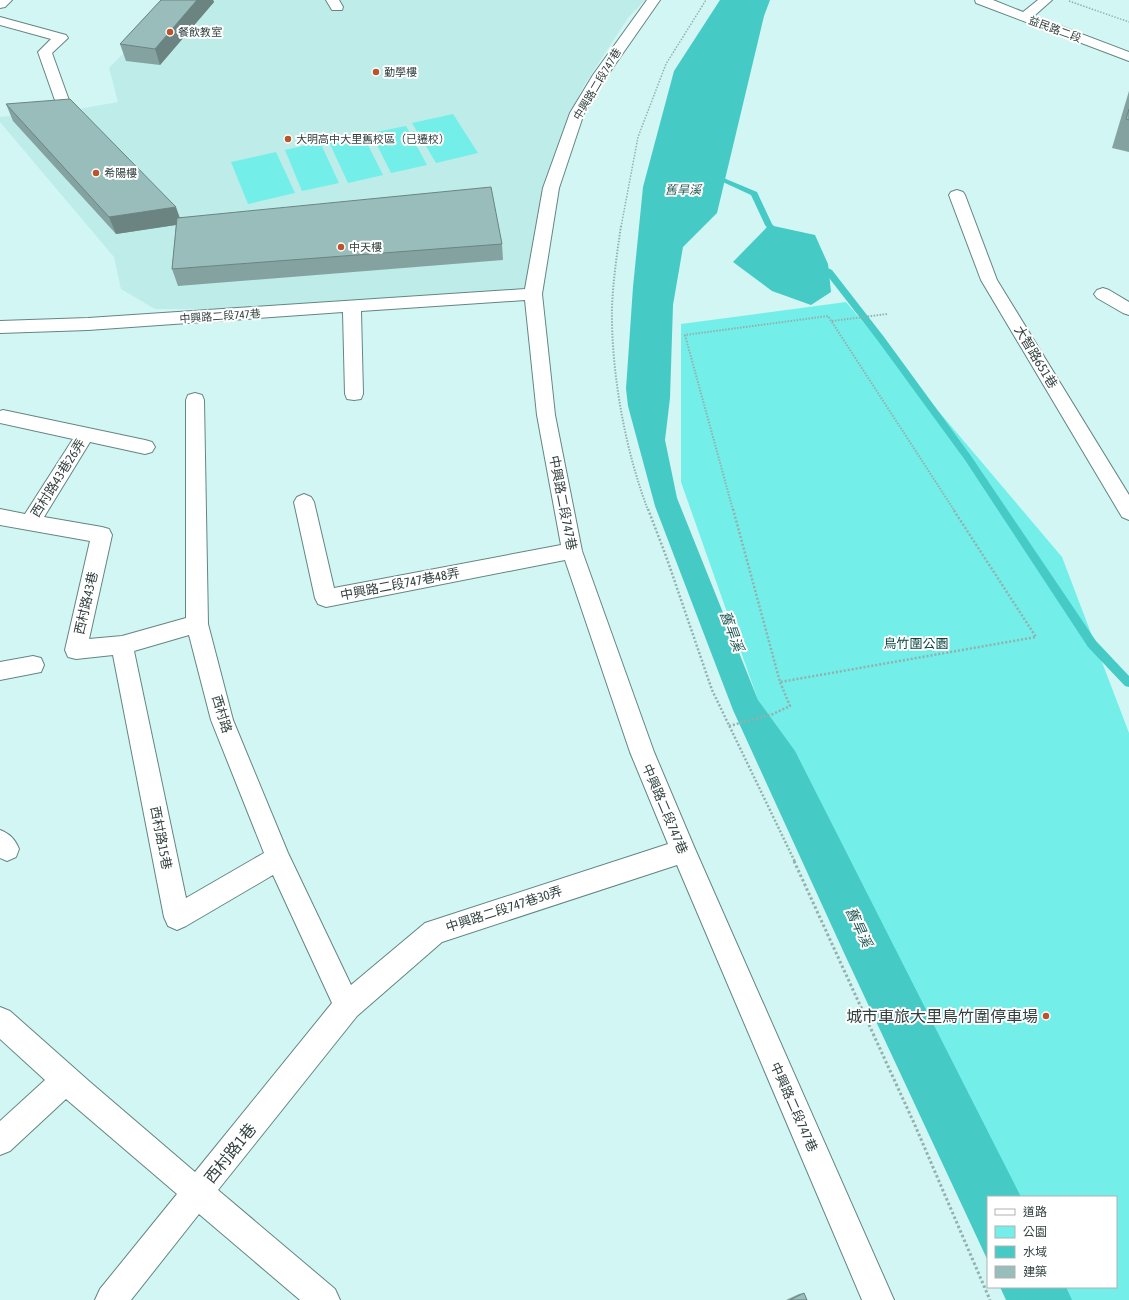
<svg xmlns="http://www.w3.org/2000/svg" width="1129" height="1300" viewBox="0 0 1129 1300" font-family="'Asap Condensed','Noto Sans TC',sans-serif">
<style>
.built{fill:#bdece9}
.green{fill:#74eee9}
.water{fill:#46cac5}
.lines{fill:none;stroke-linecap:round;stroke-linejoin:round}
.stream{fill:#46cac5;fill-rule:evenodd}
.minor-casing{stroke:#638683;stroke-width:2}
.path-far3{stroke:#93b0ae;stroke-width:1.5;stroke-dasharray:1.5 1.5;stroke-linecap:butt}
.path-far2{stroke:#93b0ae;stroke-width:2;stroke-dasharray:1.5 1.5;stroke-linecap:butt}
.path-far1{stroke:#93b0ae;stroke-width:2.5;stroke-dasharray:2 2;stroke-linecap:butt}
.path{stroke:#93b0ae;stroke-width:3;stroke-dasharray:2.5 2.5;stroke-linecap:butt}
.minor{fill:#fff;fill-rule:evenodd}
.wall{fill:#84a3a0}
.shaded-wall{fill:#6b8482}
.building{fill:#99bdba;stroke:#6b8482}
.poi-dot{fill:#bb542a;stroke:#fff;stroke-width:1.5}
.labels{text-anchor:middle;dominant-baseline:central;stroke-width:4;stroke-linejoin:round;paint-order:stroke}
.far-street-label{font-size:11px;fill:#31403f;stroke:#fff}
.far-poi-label{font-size:11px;fill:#31403f;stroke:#fff;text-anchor:start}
.far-water-label{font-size:12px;font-style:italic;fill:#225956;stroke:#fff}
.street-label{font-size:13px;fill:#31403f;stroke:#fff}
.park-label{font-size:13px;fill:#0c4745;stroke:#fff}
.water-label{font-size:14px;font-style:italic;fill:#225956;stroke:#fff}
.near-poi-label{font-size:16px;fill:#31403f;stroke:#fff;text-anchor:end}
.near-street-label{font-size:16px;fill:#31403f;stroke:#fff}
</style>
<rect width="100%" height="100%" fill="#d1f6f4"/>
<!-- built -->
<path class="built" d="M176 0H645L628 18 583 87 571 112 555 156 526 289 216 309H155L121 289 114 257 0 122V117L79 109 118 102 109 68Z"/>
<!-- green -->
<path class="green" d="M453 114 478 153 436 163 412 123Z
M406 126 427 165 391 173 371 133Z
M363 135 383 175 348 183 329 142Z
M320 142 339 183 302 191 285 150Z
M276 152 295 193 248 204 231 162Z
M846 302 1062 557 1129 733V1300H1053L1047 1287H1116V1197H1002L758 700 681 482V324Z"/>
<!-- water -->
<path class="water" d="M720 0H770L764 16 717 213 683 247 673 305 670 398 665 440 677 498 758 700 795 751 1021 1197H988V1261L845 955 733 710 655 506 628 406 626 389 633 287 643 187 674 71Z
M769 225 815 235 828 264 831 292 811 305 772 291 733 262Z
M1000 1287H1066L1072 1300H1006Z"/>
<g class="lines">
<!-- stream -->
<path class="stream" d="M714 174 757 192 772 224 782 235 781 237H775L765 225 751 195 712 177 711 176Z
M813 264H819L832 270 884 337 971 456 1096 641 1129 676V687L1125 686 1088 647 965 460 878 341 826 274 813 268Z"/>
<!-- minor casing -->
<g class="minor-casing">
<path id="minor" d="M0 0H12L5 7 0 8Z
M326 0H339L343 7 342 10H332Z
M647 0H660L607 76 584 113 559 188 542 294 555 415 582 551 654 752 695 849 894 1300H862L677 865 442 942 357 1016 218 1190 335 1289 340 1300H300L199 1214 131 1300H95L100 1289 177 1194 66 1099 10 1151 0 1155V1121L45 1080 0 1039V1007L10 1011 90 1082 195 1172 332 1003 273 875 186 926 177 930 168 926 164 917 113 655 76 659 68 657 65 650 90 541 0 525V509L25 514 73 439 0 423V411L3 410 145 440 152 442 155 447 152 452 145 454 90 442 44 517 102 527 109 529 112 535 89 639 122 636 186 618V400L188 395 195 393 202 395 204 400 208 624 233 720 288 853 351 985 425 923 668 844 630 752 565 560 326 607 318 604 315 598 294 502 297 497 304 494 311 497 314 502 334 588 561 545 537 415 525 300 361 311 363 394 361 399 354 400 347 399 345 394 343 312 88 330 0 333V321L88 318 525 289 543 188 570 113 593 75ZM189 635 211 720 264 853 186 898 134 651Z
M975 0H993L1023 12 1038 0H1052L1034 16 1129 52V61L976 3Z
M0 17 66 35 68 38 52 53 71 106 69 109 64 110 59 109 57 106 38 52 51 39 0 25Z
M957 190 963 192 965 195 997 280 1129 495V520L1122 517 981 280 949 195 951 192Z
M1103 288 1109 290 1129 302V315L1123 313 1097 298 1094 294 1097 290Z
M33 656 41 658 44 665 41 672 0 680V662Z
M0 830C10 834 15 839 19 849L16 857 7 861 0 858Z"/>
</g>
<!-- path-far3 -->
<path class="path-far3" d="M1069 1 1129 22
M621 227 638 137 666 64 706 0"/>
<!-- path-far2 -->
<path class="path-far2" d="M621 226C617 253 613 281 612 308 611 372 625 450 648 510
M832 321 887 314
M733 510 685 335 828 316 954 510"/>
<!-- path-far1 -->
<path class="path-far1" d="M648 509 666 556 712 690 795 862
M733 509 780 682 1036 637 953 509
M729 726 773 714 790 706 780 682"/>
<!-- path -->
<path class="path" d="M794 861 914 1123 990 1300"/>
<!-- minor -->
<use href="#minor" class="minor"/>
</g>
<!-- wall -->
<path class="wall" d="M161 0H213L214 2 160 65 126 61 120 44Z
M1129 91V152L1112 148Z
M6 104 179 217 502 244 503 260 178 286 172 269 176 225 116 234 13 121Z
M804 1293 807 1300H786L799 1294Z"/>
<!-- shaded-wall -->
<path class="shaded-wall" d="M197 0H213L214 2 160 65 155 49Z
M176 207 182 224 116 234 109 217Z"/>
<!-- building -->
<path class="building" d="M161 0H197L155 49 120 44Z
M70 99 176 207 109 217 6 104Z
M1129 109V120L1126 119Z
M491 187 502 244 172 269 177 218Z
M804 1293 807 1300H790Z"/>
<!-- markers -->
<g class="poi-dot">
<circle cx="170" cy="32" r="4"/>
<circle cx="376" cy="72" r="4"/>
<circle cx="288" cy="139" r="4"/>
<circle cx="96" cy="173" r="4"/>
<circle cx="341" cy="247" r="4"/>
<circle cx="1046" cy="1016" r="4"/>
</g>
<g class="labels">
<!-- far-street labels -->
<g class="far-street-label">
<text transform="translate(1055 29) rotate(20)">益民路二段</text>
<text transform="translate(597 84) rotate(-59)">中興路二段747巷</text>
<text transform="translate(220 316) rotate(-4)">中興路二段747巷</text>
</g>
<!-- far-poi labels -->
<g class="far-poi-label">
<text x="178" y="32">餐飲教室</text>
<text x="384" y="72">勤學樓</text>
<text x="296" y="139">大明高中大里舊校區（已遷校）</text>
<text x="104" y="173">希陽樓</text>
<text x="349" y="247">中天樓</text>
</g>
<!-- far-water labels -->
<g class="far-water-label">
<text x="683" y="190">舊旱溪</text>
</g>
<!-- street labels -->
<g class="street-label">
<text transform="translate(1036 357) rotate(59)">大智路651巷</text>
<text transform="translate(58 478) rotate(-58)">西村路43巷26弄</text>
<text transform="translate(563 503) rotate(79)">中興路二段747巷</text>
<text transform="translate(400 584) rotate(-11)">中興路二段747巷48弄</text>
<text transform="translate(86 603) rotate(-77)">西村路43巷</text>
<text transform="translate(222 714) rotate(73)">西村路</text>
<text transform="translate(665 809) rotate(67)">中興路二段747巷</text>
<text transform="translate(161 838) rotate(79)">西村路15巷</text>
<text transform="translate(504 909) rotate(-18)">中興路二段747巷30弄</text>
<text transform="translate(794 1107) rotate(66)">中興路二段747巷</text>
</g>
<!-- park labels -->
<g class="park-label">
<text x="916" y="643">鳥竹圍公園</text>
</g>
<!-- water labels -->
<g class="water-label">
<text transform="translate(732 631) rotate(70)">舊旱溪</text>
<text transform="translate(859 927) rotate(65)">舊旱溪</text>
</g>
<!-- near-poi labels -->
<g class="near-poi-label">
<text x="1038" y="1016">城市車旅大里鳥竹圍停車場</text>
</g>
<!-- near-street labels -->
<g class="near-street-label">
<text transform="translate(230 1153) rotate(-51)">西村路1巷</text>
</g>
</g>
<!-- legend -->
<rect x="987" y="1196" width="130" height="92" fill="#ffffff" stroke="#adb3b2"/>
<rect x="995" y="1209" width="20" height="6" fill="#ffffff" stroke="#adb3b2"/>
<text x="1023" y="1216" font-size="12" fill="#31403f">道路</text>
<rect x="995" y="1226" width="20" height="12" fill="#74eee9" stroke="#adb3b2"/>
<text x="1023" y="1236" font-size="12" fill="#31403f">公園</text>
<rect x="995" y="1246" width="20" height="12" fill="#46cac5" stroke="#adb3b2"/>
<text x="1023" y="1256" font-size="12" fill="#31403f">水域</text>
<rect x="995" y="1266" width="20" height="12" fill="#99bdba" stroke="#adb3b2"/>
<text x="1023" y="1276" font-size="12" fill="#31403f">建築</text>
</svg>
